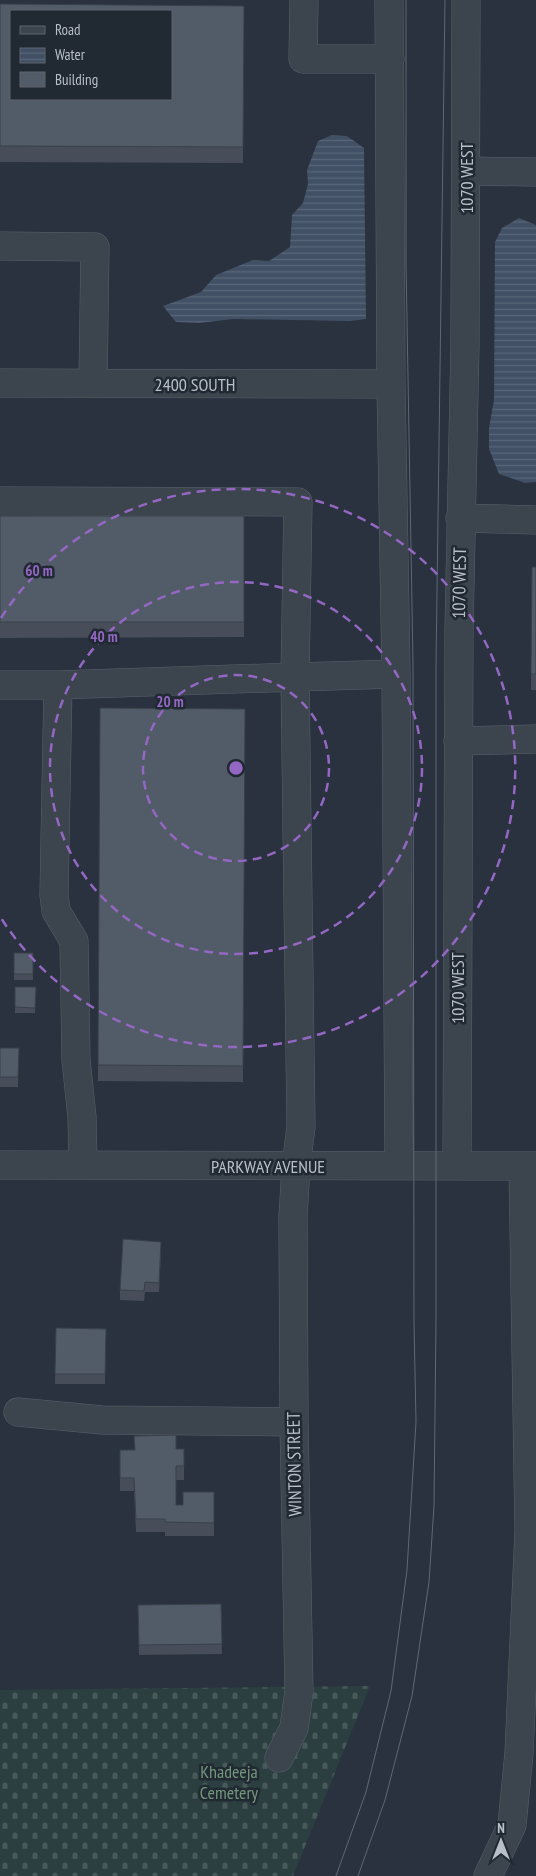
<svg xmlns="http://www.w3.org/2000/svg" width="536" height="1876" viewBox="0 0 536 1876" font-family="'PT Sans Narrow',sans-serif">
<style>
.cemetery{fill:url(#cemetery-stones)}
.water{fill:url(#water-rules)}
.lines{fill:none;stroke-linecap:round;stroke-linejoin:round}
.minor-casing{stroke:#5a626c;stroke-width:29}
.minor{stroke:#3c444e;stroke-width:28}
.tram{stroke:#5f6874;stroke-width:1}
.wall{fill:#474e59}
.building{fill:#525b68;stroke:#394049;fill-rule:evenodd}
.ring{fill:none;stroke:#9467c3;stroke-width:2.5;stroke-dasharray:9 6}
.labels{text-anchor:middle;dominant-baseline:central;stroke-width:5;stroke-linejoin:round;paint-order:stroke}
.street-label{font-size:18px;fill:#b9bfc9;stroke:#212933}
.park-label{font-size:18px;fill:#73977a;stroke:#212933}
.centre{fill:#9467c3;stroke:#212933;stroke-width:2.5}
.ring-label{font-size:15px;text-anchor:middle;font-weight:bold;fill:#9467c3;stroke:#212933;stroke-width:5;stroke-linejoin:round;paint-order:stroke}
</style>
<defs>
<pattern id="cemetery-stones" width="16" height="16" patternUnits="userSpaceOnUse" patternTransform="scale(1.25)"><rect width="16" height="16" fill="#2c3f40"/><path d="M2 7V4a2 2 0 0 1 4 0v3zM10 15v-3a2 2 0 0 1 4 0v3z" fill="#48595a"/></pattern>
<pattern id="water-rules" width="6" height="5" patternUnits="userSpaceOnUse" patternTransform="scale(1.25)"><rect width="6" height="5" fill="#415065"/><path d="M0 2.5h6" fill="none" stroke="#5a677a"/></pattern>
</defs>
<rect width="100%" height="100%" fill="#29323e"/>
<!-- cemetery -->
<path class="cemetery" d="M370 1686 293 1876H0V1690Z"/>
<!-- water -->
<path class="water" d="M332 135 347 136 364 148 366 319 350 321 233 319 199 323 176 322 163 306 201 292 216 275 253 260 269 261 290 247 292 215 303 203 308 184 307 170 318 141Z
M519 218 536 225V482L525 483 499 474 489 449V428L494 400 495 242 502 228Z"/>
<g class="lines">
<!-- minor casing -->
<g class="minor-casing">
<path id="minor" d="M304 0 303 59H390
M389 0 391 384 396 674 399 1166
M466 171 536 172
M0 246 95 247 93 383
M0 383 391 384
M0 501 298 502 295 677 396 674
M460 518 536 520
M0 685H58L295 677 301 1127 296 1166 293 1217 294 1422 299 1692 294 1728 279 1758
M58 685 54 895 56 911 74 941 76 1060 82 1117 83 1165
M458 741 536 739
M0 1165 536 1166
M457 1166 459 630 465 344 466 0
M18 1412 102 1420 294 1422
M488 1876 512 1825 519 1753 529 1531 523 1166"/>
</g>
<!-- minor -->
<use href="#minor" class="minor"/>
<!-- tram -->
<path class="tram" d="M336 1876 366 1792 391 1691 407 1570 416 1422 414 1323 413 663 406 263V0
M358 1876 385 1800 412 1696 429 1582 434 1506 436 1319V666L445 0"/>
</g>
<!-- wall -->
<path class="wall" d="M0 4 244 6 243 163 0 162Z
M0 516H244V637L0 638Z
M532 567H536V690H531Z
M100 708 245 709 243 1082 98 1081Z
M14 953H33V980H14Z
M15 987H36L35 1013H15Z
M0 1048H19L18 1087H0Z
M161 1252 159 1292H145L144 1301 120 1300V1290Z
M56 1328 106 1329 105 1384H55Z
M184 1449V1480H176V1505H183L214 1492V1536H165V1532H136L134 1491H120V1450Z
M221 1604 222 1654 139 1655 138 1605Z"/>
<!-- building -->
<path class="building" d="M0 4 244 6 243 147 0 146ZM11 11H171V99H11Z
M0 516H244V622H0Z
M532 567H536V674H531Z
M100 708 245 709 243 1066 98 1065Z
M14 953H33V974H14Z
M15 987H36L35 1008 15 1007Z
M0 1048H19L18 1077H0Z
M123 1239 161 1242 159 1283 145 1282 144 1291 120 1290Z
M56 1328 106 1329 105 1374H55Z
M176 1435V1449H184V1466H176V1505H183V1492H214V1523L165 1522V1519H136L134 1478H120V1450H135L134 1436Z
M221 1604 222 1644 139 1645 138 1605Z"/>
<!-- distance rings -->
<g class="ring">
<circle cx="236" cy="768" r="93"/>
<circle cx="236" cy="768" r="186"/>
<path d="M1 618A279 279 0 1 1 1 918"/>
</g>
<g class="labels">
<!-- street labels -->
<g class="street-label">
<text transform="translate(466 178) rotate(-90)">1070 WEST</text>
<text x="195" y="384">2400 SOUTH</text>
<text transform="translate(459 583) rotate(-89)">1070 WEST</text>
<text transform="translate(457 988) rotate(-90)">1070 WEST</text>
<text x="268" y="1166">PARKWAY AVENUE</text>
<text transform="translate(294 1464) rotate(-91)">WINTON STREET</text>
</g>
<!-- park labels -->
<g class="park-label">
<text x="229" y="1771">Khadeeja<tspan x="229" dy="21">Cemetery</tspan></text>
</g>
</g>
<circle cx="236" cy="768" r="8" class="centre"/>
<g class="ring-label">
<text x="39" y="576">60 m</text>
<text x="104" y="642">40 m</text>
<text x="170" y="707">20 m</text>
</g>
<!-- legend -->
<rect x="10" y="10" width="162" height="90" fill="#212933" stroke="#5e656f"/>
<rect x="20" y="26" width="25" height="8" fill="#3c444e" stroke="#5e656f"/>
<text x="55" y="35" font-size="15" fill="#b9bfc9">Road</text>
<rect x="20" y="48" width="25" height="15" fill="url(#water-rules)" stroke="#5e656f"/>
<text x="55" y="60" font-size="15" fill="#b9bfc9">Water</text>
<rect x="20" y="72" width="25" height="15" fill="#525b68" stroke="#5e656f"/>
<text x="55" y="85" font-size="15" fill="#b9bfc9">Building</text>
<!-- north arrow -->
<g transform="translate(501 1841)" stroke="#212933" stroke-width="4" paint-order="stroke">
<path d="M0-4L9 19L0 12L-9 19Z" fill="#b9bfc9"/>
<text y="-8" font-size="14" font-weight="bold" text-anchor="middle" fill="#b9bfc9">N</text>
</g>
</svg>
